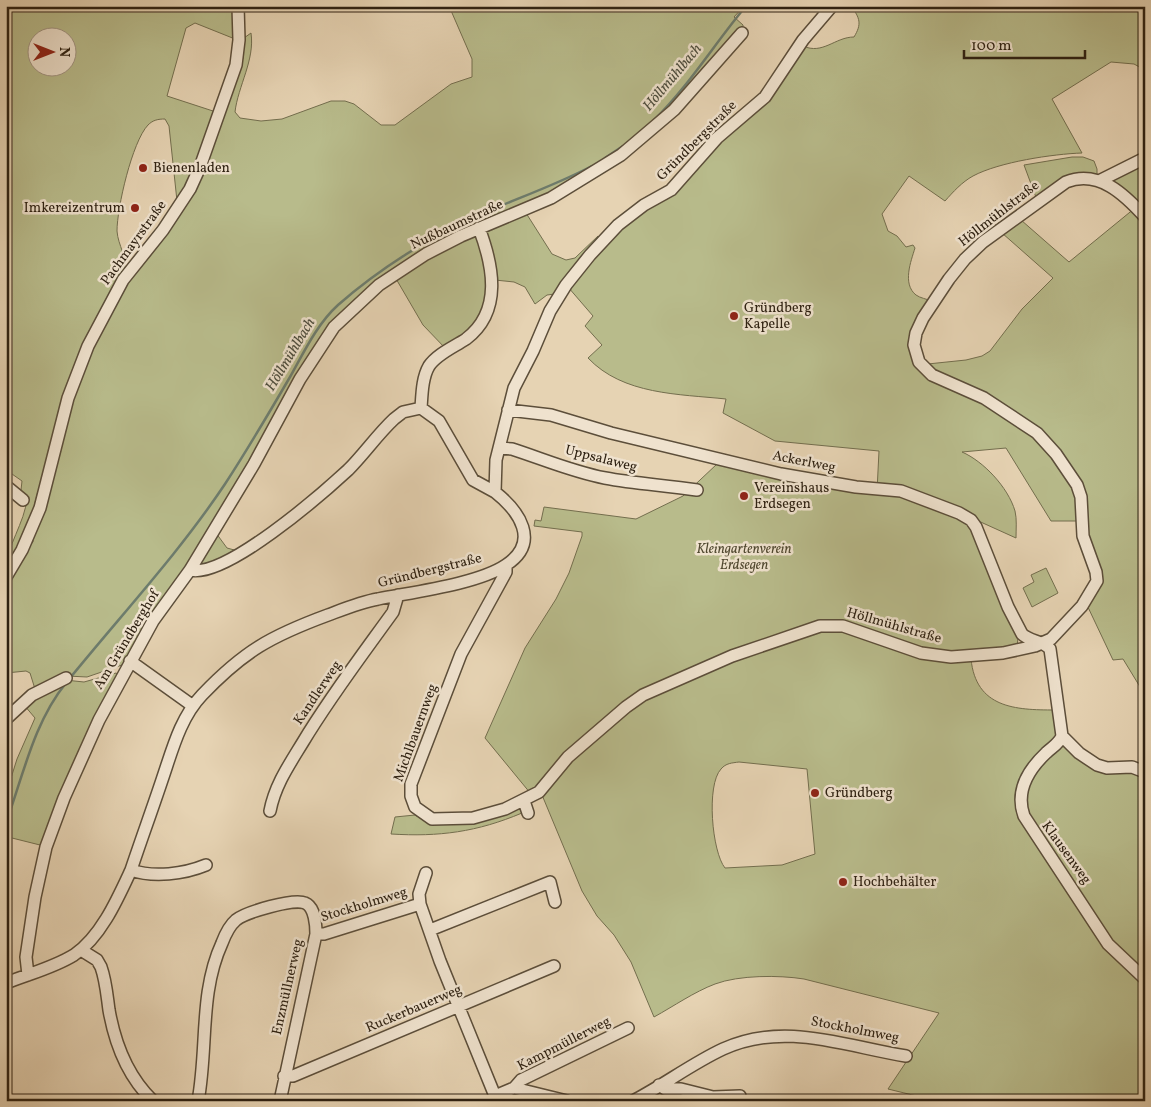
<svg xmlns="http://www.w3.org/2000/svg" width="1151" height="1107" viewBox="0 0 1151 1107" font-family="Vollkorn,serif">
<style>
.green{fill:#b8bb8b;stroke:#736e4e;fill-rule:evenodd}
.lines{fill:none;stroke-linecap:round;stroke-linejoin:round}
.stream{stroke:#6d7c6d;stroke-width:2.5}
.minor-casing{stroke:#5c4e3a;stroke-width:14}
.minor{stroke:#efe2ce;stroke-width:11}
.poi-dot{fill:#8f2418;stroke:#efe2ce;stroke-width:2}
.labels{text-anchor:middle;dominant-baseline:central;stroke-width:5;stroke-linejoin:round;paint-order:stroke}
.street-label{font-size:14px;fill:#2e2112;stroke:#efe2ce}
.poi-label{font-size:14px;fill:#2e2112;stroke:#efe2ce;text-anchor:start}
.park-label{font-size:14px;font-style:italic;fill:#504830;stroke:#efe2ce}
.water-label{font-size:15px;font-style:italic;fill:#4e4e3f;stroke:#efe2ce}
</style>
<rect width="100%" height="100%" fill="#e6d3b3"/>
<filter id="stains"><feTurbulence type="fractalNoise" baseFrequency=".004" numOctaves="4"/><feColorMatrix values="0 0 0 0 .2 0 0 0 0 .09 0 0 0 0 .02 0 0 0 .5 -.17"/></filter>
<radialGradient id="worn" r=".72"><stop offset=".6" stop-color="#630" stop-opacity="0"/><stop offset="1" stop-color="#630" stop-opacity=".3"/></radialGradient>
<!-- green -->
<path class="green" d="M6 6H234L235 39 195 23 186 28 167 96 216 112 192 175 177 201 169 126 165 119C158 119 153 120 148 125 132 142 117 208 117 231 118 246 128 257 124 272L167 230 236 78 243 58 244 38 251 33C255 60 238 86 235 112L240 118 261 121 282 119 331 101H345L354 104 381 125H395L451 84 472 77V59L449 6H744L734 17 743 25V29L643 134 565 187 482 224 346 309 125 664 87 677 67 676 35 689 30 673 26 671 6 673V582L25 551 33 542V534L46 492 38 491 30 523 6 571C6 546 25 523 27 498L21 490 22 481 12 474 6 480ZM38 38H68V68H38Z
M851 6H1145V70L1134 64 1111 62 1052 99 1082 153C1053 154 999 162 973 176 962 182 953 192 945 201L909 176 882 214 888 231 897 236 906 247 913 245 915 248C911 261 902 284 916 295 920 298 927 299 931 301L917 323 918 365 966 360 982 356 990 351 1022 309 1053 278 1002 233 1021 220 1069 262 1135 208 1145 219V695L1123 659 1113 660 1086 603 1094 593 1075 485 1079 521H1051L1006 448 962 452C983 461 1008 487 1015 511 1017 519 1016 529 1016 538L974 519 1018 637 1017 648 951 656 835 623 643 694 531 794 485 738 525 648 556 599 569 573 582 536V532L534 526 535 520 541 521 544 507 636 519 683 496 717 464 877 491 879 451 775 441 723 413 726 399C679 394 623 395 588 358L602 345 585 326 593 316 568 287C612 229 671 185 724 135 753 108 777 75 803 46 823 55 835 37 854 37 862 24 860 18 851 6Z
M1072 157H1083L1094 161 1097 169V179L1088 178 1037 200 1024 165Z
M1145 162V212L1106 180Z
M526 213 552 254 566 260 575 258 598 236 601 239 555 294 547 295 535 304 525 287 514 282 495 280 485 234 486 228Z
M471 235 480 239 491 289 479 321 446 349 423 325 395 277Z
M216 533 227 548 238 551 206 566 199 564Z
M1046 568 1058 593 1032 607 1023 588 1034 582 1031 575Z
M820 627 854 631 971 659C976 708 1015 710 1055 710L1060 734 1040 756 1018 801 1092 920 1145 983V1101H937L888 1089 939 1013 804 979C779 975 739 975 715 984 694 992 674 1006 654 1017L631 962 614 935 597 916 582 891 542 795 567 761 629 706 676 682ZM739 762 807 769 815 854 782 865 725 868C712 852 706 785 721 769 726 763 732 763 739 762Z
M116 673 119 675 44 846 8 837 6 841V794L17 759 35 718 24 705 65 680 84 682Z
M1066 744 1113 770 1145 774V975L1111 943 1024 810 1030 776 1060 745Z
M521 807 523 811 522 813C477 832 439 837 391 834L395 817 415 815 425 821Z"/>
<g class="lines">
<!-- stream -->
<path class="stream" d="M654 120C688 87 715 43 746 6
M605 158 623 146
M70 678C122 614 179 553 225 484 248 449 269 413 290 377 304 352 317 324 338 305 379 269 431 236 481 214 518 198 556 185 592 166
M6 823C23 776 34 722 66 683"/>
<!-- minor casing -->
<g class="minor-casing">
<path id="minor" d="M1099 181 1145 158
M479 228C493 265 503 311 466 339 454 347 437 354 429 366 422 378 422 395 421 408L439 421 473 480 495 492
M508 410 551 415 611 433 781 474 856 487 901 491 959 513 971 520 976 527 1008 607 1022 634C1030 642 1042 640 1050 649L1062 736 1079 753 1097 765 1107 768 1132 767 1145 772
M499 448 512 449C543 459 573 472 605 478 636 484 666 485 697 490
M6 486 23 500
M506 565V572L461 654 411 784V796L415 807 432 819 473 818 505 809 539 792 568 757 626 707 643 695 732 656 820 626H843L921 653 951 657 1003 653 1035 646 1051 639 1082 606 1097 581 1096 572 1083 536 1081 497 1077 485 1056 454 1037 433 984 398 932 375 919 362 914 345 916 333 923 318 949 279 965 259 983 242 1066 182C1099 169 1125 195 1145 217
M190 570C225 579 322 494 348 470 364 454 377 435 394 419L403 412 421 408
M6 577 22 550 40 508 68 398 88 346 123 280 163 230 190 189 200 167 236 65 239 40 238 6
M130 661 193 706
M6 719 32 695 66 678
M1062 736C1059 744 1052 747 1046 753 1028 770 1015 791 1024 816L1108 944 1145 979
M524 801 528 813
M270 811C275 785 289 765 303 742 330 697 362 655 393 612L398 595
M131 870C154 878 184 874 206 865
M420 904 419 894 426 873
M430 930 550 882 555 902
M316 934H324L420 904 440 961 495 1096 514 1088 567 1101
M81 950 97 960 101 967C106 981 107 996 109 1010 115 1044 128 1077 153 1101
M28 975 26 957 35 897 46 847 64 798 99 720 153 621 190 570 254 464 300 379 334 327 379 285 426 254 461 236 551 198 621 155 674 110 742 33
M6 983C28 974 53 968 74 955 101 937 118 898 131 870 141 840 152 810 162 780 172 751 180 718 202 695 244 651 271 636 328 615 344 609 361 602 378 599 413 592 478 584 506 565 541 542 519 511 495 492L496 460 514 388 533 351 550 311 566 285 590 255 618 225 644 205 671 190 717 138 765 97 803 40 832 6
M284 1076H293L554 966
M659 1085 665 1089H681L713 1097 740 1096
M514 1088 521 1080 628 1028
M198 1101C208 1048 199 993 222 943 225 935 229 926 236 920 246 912 294 898 305 903 315 907 316 926 316 934L280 1101
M633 1101C664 1085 691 1064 723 1049 784 1021 844 1046 906 1056"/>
</g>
<!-- minor -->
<use href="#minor" class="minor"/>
</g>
<!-- markers -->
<g class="poi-dot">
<circle cx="143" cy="168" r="5"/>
<circle cx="135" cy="208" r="5"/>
<circle cx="734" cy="316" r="5"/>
<circle cx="744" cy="496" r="5"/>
<circle cx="815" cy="793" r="5"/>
<circle cx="843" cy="882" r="5"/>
</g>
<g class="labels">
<!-- street labels -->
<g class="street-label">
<text transform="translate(697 141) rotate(-45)">Gründbergstraße</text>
<text transform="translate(999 214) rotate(-38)">Höllmühlstraße</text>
<text transform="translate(457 225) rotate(-25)">Nußbaumstraße</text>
<text transform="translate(134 243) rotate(-54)">Pachmayrstraße</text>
<text transform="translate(601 459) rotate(14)">Uppsalaweg</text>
<text transform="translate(804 462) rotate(11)">Ackerlweg</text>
<text transform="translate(430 571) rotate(-14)">Gründbergstraße</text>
<text transform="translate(894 626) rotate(16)">Höllmühlstraße</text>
<text transform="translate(127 640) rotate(-59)">Am Gründberghof</text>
<text transform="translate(318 693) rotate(-56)">Kandlerweg</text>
<text transform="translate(416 733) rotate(-70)">Michlbauernweg</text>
<text transform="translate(1066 853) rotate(54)">Klausenweg</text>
<text transform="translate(364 905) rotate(-17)">Stockholmweg</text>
<text transform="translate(288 987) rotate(-77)">Enzmüllnerweg</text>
<text transform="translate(414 1009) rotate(-23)">Ruckerbauerweg</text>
<text transform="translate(855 1030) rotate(11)">Stockholmweg</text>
<text transform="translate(564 1044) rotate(-27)">Kampmüllerweg</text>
</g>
<!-- poi labels -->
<g class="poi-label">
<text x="153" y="168">Bienenladen</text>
<text x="125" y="208" text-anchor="end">Imkereizentrum</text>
<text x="744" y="308">Gründberg<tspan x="744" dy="16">Kapelle</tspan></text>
<text x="754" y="488">Vereinshaus<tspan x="754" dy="16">Erdsegen</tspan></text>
<text x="825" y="793">Gründberg</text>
<text x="853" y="882">Hochbehälter</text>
</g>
<!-- park labels -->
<g class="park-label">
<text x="744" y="549">Kleingartenverein<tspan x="744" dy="16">Erdsegen</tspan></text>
</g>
<!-- water labels -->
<g class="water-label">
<text transform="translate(673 78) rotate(-50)">Höllmühlbach</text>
<text transform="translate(291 355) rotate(-59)">Höllmühlbach</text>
</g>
</g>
<!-- margin -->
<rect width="1151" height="1107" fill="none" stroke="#e6d3b3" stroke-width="25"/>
<rect x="8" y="8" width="1136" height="1092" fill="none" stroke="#2e2112" stroke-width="2.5"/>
<rect x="12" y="12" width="1126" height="1082" fill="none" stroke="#2e2112"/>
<!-- north arrow -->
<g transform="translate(52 52) rotate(90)"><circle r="24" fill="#efe2ce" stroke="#a29583"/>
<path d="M0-4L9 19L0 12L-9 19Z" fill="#8f2418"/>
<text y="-8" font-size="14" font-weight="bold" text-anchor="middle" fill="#2e2112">N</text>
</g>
<!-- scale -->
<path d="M964 50v8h121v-8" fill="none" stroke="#2e2112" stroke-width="2.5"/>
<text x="971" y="50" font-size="15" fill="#2e2112" stroke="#efe2ce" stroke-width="4" paint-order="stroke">100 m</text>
<rect width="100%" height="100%" filter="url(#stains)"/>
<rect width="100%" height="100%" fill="url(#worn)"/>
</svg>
